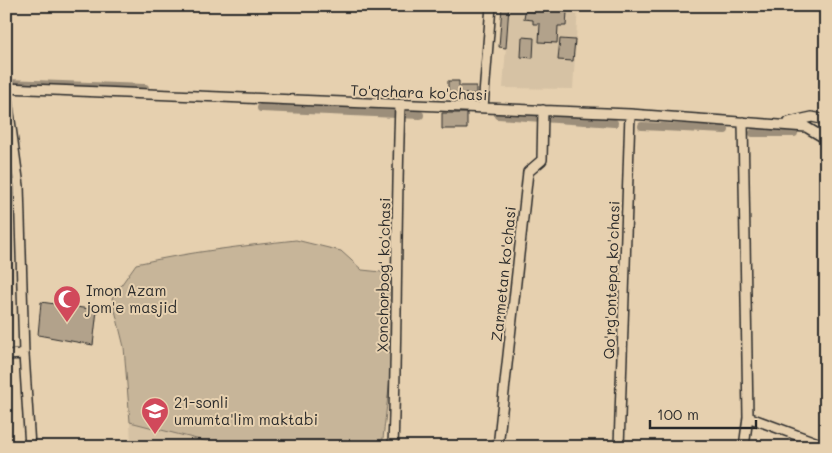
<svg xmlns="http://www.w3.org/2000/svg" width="832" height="453" viewBox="0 0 832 453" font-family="Mali,sans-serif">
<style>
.built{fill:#d6c2a4}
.green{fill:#c7b599;stroke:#797062}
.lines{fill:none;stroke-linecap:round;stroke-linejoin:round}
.canal{stroke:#9c8e7a;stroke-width:8}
.building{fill:#b2a28b;stroke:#2b2b2b}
.minor-casing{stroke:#2b2b2b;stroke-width:12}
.minor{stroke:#e6d0af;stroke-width:9}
.labels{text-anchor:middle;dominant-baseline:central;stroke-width:4;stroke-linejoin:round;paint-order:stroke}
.street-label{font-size:15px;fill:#2b2b2b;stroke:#e6d0af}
.poi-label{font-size:15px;fill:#2b2b2b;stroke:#e6d0af;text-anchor:start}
</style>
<rect width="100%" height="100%" fill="#e6d0af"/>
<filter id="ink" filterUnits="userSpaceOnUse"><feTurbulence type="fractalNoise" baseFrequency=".02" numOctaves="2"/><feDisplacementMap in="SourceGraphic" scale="10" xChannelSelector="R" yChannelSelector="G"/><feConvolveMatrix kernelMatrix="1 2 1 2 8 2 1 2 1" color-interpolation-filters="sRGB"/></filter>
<g filter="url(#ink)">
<!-- built -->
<path class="built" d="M509 6H578L573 89 503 88Z
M130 422 228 447H131Z"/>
<!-- green -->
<path class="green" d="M296 240 341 251 362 270 391 273V370L382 447H228L130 422 124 347 112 298 136 264C189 252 242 246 296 240Z"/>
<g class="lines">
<!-- canal -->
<path class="canal" d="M6 83 145 88
M261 108 420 115
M498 115 614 123
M642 126 725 130
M753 133H794"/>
</g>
<!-- building -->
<path class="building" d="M502 6H509L506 48 499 47Z
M534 9 567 12 566 26H558L557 43 539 42 540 24H533V20L524 19 525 11 534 12Z
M522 37 534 38 533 58 521 57Z
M560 39 575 40 573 61 558 60Z
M448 81H459V86H476V94L448 93Z
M442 113H467V129H442Z
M41 302 97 310 93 345 38 335Z"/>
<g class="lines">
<!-- minor casing -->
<g class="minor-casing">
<path id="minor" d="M6 88 630 114 806 127 826 139
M6 91 19 186 24 354 30 447
M483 108 491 6
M743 122 748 417 744 447
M789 122 812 117 826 120
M6 355 24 354
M748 417 826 446
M393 447C397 333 396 219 400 105
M498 447 528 172 542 160 543 110
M619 447 630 114"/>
</g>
<!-- minor -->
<use href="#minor" class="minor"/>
</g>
</g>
<!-- icons -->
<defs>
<g id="mosque-pin" transform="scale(1.4375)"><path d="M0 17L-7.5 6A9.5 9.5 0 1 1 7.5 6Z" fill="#d1495b" stroke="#e6d0af"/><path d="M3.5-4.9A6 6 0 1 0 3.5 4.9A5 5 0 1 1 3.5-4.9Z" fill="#fff"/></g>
<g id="school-pin" transform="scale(1.4375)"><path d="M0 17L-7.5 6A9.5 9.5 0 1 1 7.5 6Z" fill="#d1495b" stroke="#e6d0af"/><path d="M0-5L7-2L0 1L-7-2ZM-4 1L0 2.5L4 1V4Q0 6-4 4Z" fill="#fff"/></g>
</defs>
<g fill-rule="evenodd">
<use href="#mosque-pin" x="67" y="299"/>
<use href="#school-pin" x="155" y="411"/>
</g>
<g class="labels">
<!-- street labels -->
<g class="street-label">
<text transform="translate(419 92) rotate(2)">To'qchara ko'chasi</text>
<text transform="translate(503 274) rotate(-84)">Zarmetan ko'chasi</text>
<text transform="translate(383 275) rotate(-89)">Xonchorbog' ko'chasi</text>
<text transform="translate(611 280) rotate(-88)">Qo'rg'ontepa ko'chasi</text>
</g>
<!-- poi labels -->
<g class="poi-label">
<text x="86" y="290">Imon Azam<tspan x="86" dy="17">jom'e masjid</tspan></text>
<text x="174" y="402">21-sonli<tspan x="174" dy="17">umumta'lim maktabi</tspan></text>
</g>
</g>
<!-- margin -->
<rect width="832" height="453" fill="none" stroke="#e6d0af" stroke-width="25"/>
<rect x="12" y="12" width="807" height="428" fill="none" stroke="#2b2b2b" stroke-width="2" filter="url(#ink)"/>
<!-- scale -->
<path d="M650 420v8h106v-8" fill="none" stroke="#2b2b2b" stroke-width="2.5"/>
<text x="657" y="420" font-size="15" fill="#2b2b2b" stroke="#e6d0af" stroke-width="4" paint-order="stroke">100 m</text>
</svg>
